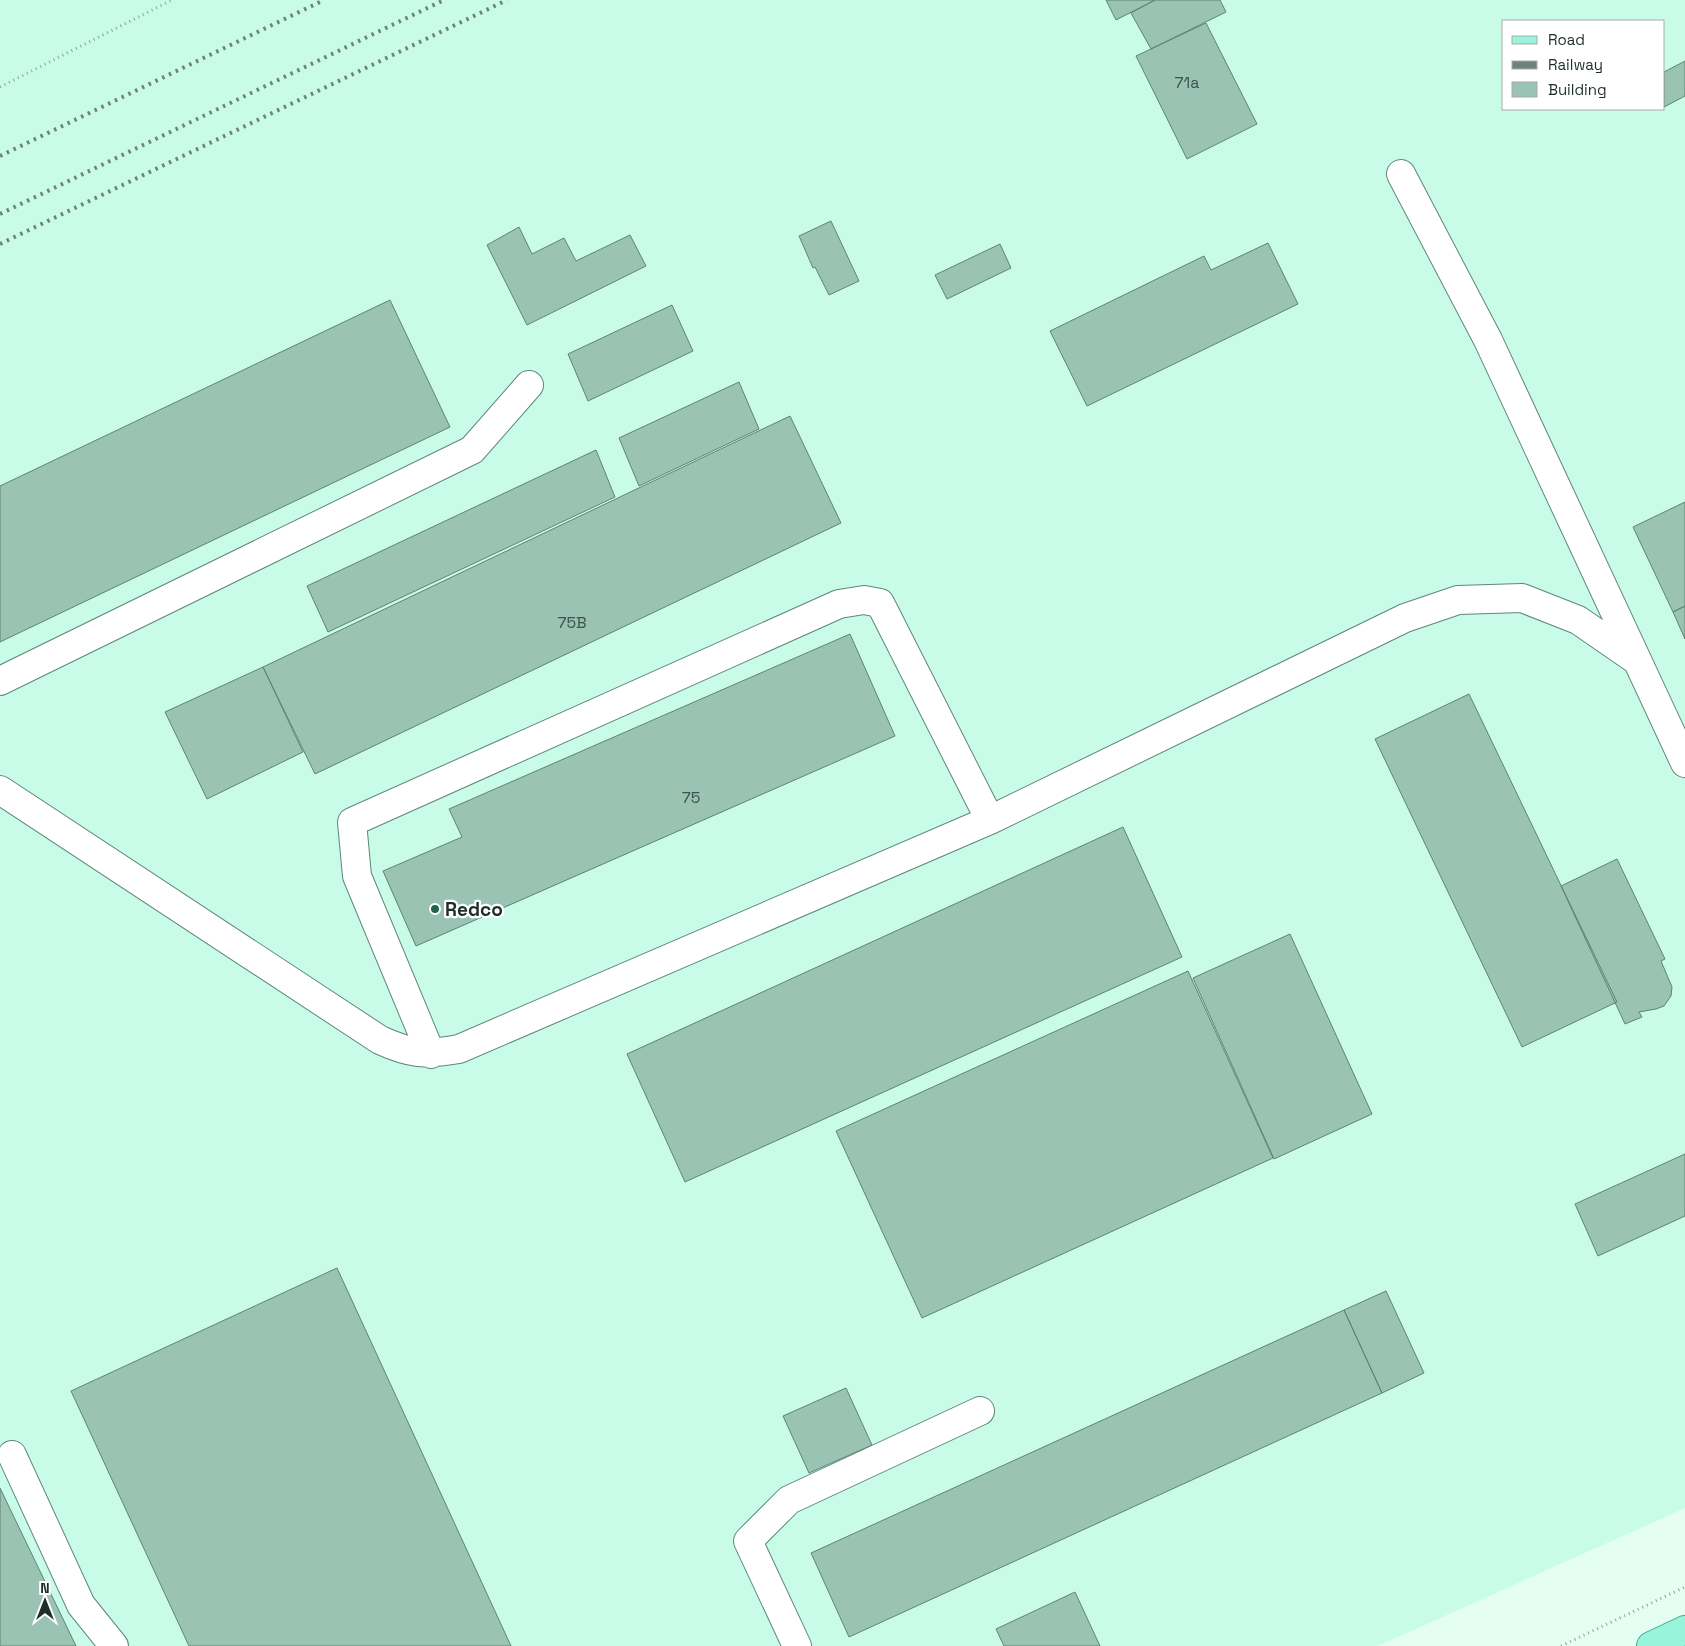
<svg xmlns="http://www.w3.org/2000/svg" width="1685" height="1646" viewBox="0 0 1685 1646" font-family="'Space Grotesk',sans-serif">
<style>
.built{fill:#c8fce9;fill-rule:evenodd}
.building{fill:#9ac3b4;stroke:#5d8476}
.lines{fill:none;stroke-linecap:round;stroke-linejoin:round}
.minor-casing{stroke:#5f8779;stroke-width:30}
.major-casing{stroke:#41aa8c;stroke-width:30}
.path{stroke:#8ca29a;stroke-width:3;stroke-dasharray:1 4;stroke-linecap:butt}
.minor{stroke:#fff;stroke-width:28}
.major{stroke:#98f4da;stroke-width:28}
.rail{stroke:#6e837b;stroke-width:4;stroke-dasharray:2.5 5;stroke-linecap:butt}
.poi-dot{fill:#236250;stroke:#fff;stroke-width:2}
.labels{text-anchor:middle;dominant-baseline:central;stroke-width:4.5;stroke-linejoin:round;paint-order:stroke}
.number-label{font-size:16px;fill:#3d544c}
.poi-label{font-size:19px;font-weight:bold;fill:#1e2f29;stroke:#fff;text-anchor:start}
</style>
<rect width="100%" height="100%" fill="#e4fef4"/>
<!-- built -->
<path class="built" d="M0 0H1685V1508L1378 1646H0ZM1504 21H1664V109H1504Z"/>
<!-- building -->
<path class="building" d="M1106 0H1155L1116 20Z
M1155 0H1220L1226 12 1151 49 1131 13Z
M1206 23 1257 124 1187 159 1136 56Z
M1685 61V96L1664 107V72Z
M831 221 859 281 829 295 815 267 813 268 799 236Z
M519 227 532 254 564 238 576 261 630 235 646 266 527 325 487 245Z
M1268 243 1298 304 1087 406 1050 331 1204 256 1211 270Z
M1000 244 1011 268 947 299 935 275Z
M390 300 450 427 0 642V486Z
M672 305 693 351 588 401 568 354Z
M739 382 759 429 639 486 619 438Z
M790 416 841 523 315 774 263 667Z
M596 450 615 497 328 632 307 586Z
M1685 502V606L1673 612 1633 527Z
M1685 606V639L1673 612Z
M850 634 895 736 416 946 383 871 462 837 449 809Z
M263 667 303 752 207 799 165 712Z
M1469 694 1617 1002 1522 1047 1375 739Z
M1123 827 1182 957 685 1182 627 1054Z
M1617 859 1665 959 1661 961 1672 987 1671 996 1664 1006 1656 1009 1639 1012 1642 1017 1625 1024 1561 886Z
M1290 934 1372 1114 1274 1159 1193 978Z
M1188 971 1273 1158 922 1318 836 1131Z
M1685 1154V1216L1598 1256 1575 1204Z
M337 1268 511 1646H189L71 1391Z
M1386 1291 1424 1373 1382 1393 1344 1310Z
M1344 1310 1382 1393 849 1637 811 1553Z
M846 1388 872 1445 809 1473 783 1416Z
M0 1488 76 1646H0Z
M1075 1592 1100 1646H1004L996 1629Z"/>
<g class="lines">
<!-- minor casing -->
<g class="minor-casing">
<path id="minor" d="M1401 174 1488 340 1685 763
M0 681 472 450 529 385
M0 790 380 1040C411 1054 424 1055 459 1049L990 820 1405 618 1458 600 1522 598 1578 620 1636 660
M431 1054 357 876 352 822 839 604 864 600 880 603 990 820
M12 1455 81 1605 114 1646
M797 1646 748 1541 789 1500 980 1411"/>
</g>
<!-- major casing -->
<g class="major-casing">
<path id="major" d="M1651 1646 1685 1630"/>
</g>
<!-- path -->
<path class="path" d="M0 87 172 0
M1561 1646 1685 1587"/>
<!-- minor -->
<use href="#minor" class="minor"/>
<!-- major -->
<use href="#major" class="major"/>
<!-- rail -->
<path class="rail" d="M0 156 324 0
M0 214 444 0
M0 244 507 0"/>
</g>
<!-- markers -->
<circle class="poi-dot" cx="435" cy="909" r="5"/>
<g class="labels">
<!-- number labels -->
<g class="number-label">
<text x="1187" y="82">71a</text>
<text x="572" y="622">75B</text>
<text x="691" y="797">75</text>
</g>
<!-- poi labels -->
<g class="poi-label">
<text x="445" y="909">Redco</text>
</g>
</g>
<!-- legend -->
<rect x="1502" y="20" width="162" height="90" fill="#ffffff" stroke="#a5aca9"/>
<rect x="1512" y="36" width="25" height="8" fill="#98f4da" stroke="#a5aca9"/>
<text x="1548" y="45" font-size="15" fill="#1e2f29">Road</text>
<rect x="1512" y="61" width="25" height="8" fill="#6e837b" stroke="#a5aca9"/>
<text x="1548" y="70" font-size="15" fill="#1e2f29">Railway</text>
<rect x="1512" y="82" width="25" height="15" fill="#9ac3b4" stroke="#a5aca9"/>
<text x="1548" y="95" font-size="15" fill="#1e2f29">Building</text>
<!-- north arrow -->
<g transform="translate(45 1601)" stroke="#ffffff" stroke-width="4" paint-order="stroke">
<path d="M0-4L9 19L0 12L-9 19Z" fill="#1e2f29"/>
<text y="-8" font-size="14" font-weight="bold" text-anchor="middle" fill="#1e2f29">N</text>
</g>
</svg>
